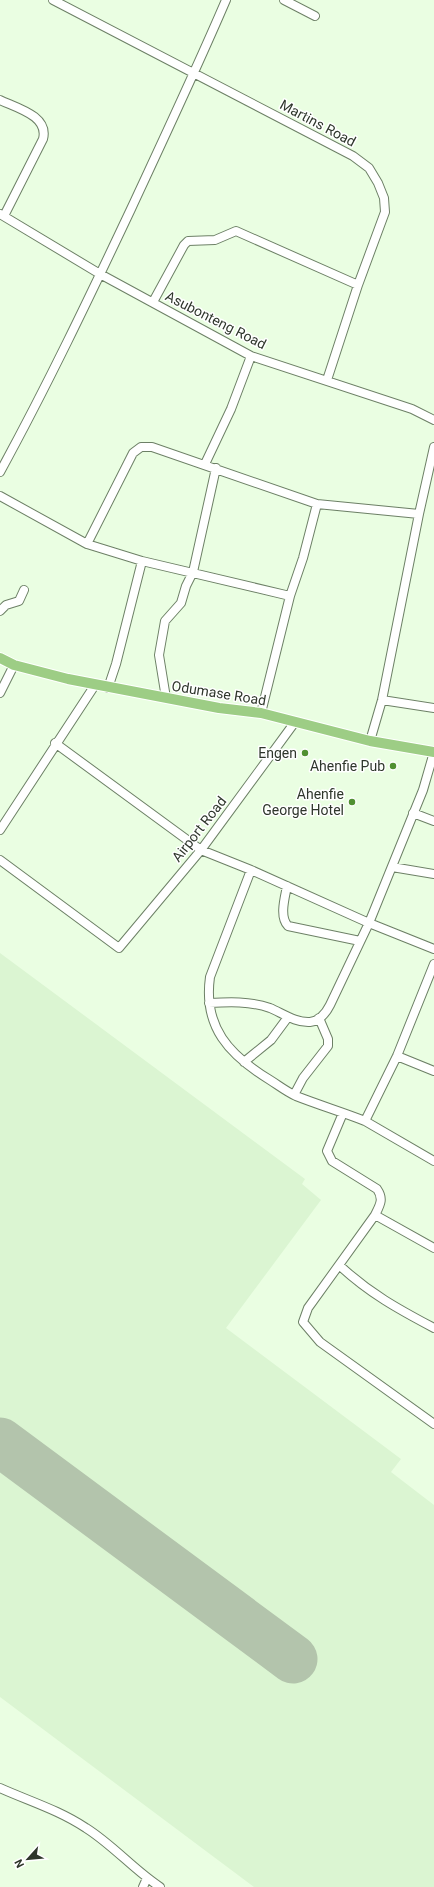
<svg xmlns="http://www.w3.org/2000/svg" width="434" height="1887" viewBox="0 0 434 1887" font-family="Roboto,sans-serif">
<style>
.built{fill:#dbf5d2}
.lines{fill:none;stroke-linecap:round;stroke-linejoin:round}
.runway{stroke:#b3c4ac;stroke-width:49}
.minor-casing{stroke:#6d8066;stroke-width:10}
.major-casing{stroke:#fff;stroke-width:12}
.minor{stroke:#fff;stroke-width:8}
.major{stroke:#9dcd85;stroke-width:10}
.poi-dot{fill:#509031;stroke:#fff;stroke-width:1.5}
.labels{text-anchor:middle;dominant-baseline:central;stroke-width:3;stroke-linejoin:round;paint-order:stroke}
.street-label{font-size:14px;fill:#2e362b;stroke:#fff}
.poi-label{font-size:14px;fill:#2e362b;stroke:#fff;text-anchor:end}
</style>
<rect width="100%" height="100%" fill="#eafee2"/>
<!-- built -->
<path class="built" d="M0 953 305 1179 302 1184 321 1200 226 1328 401 1459 391 1472 434 1505V1887H254L0 1697Z"/>
<g class="lines">
<!-- runway -->
<path class="runway" d="M0 1442 293 1659"/>
<!-- minor casing -->
<g class="minor-casing">
<path id="minor" d="M53 0 353 156 369 168 378 183 384 198 385 212 358 285 327 380
M284 0 315 16
M0 100C17 108 49 116 43 139L4 216
M0 214 100 274 251 356 412 409 434 420
M153 302 184 245 188 241 215 240 236 231 358 285
M205 464 231 409 251 356
M0 472C47 386 89 298 131 209 163 140 196 70 226 0
M0 496 87 544 142 561 290 596
M87 544 133 453 141 447H152L317 504
M0 611 6 605 19 601 24 590
M108 688 116 664 142 561
M0 693 14 665
M166 698 159 655 165 621 181 603 186 586 193 572 216 468
M382 700 434 708
M261 713 290 596 303 558 317 504 419 514 434 447
M370 741 382 700 419 514
M55 743 201 850 251 870 369 923 330 1005C326 1013 319 1021 310 1022 296 1023 282 1013 270 1008 250 1001 229 1002 209 1003
M434 752 423 790 369 923 434 949
M413 813 434 821
M0 830 95 685
M0 860 119 948 201 850 295 722
M392 867 434 874
M251 870 210 977C203 1027 229 1055 270 1080 278 1085 287 1092 296 1096 319 1105 342 1112 365 1121L397 1056 434 964
M287 886C285 897 279 917 288 926L360 941
M397 1056 434 1071
M244 1062 271 1040 288 1017
M294 1095 303 1078 328 1046V1039L319 1018
M343 1113 327 1151 332 1161 377 1189C384 1199 380 1205 375 1215L434 1248
M365 1121 434 1161
M375 1215 308 1308 303 1322 320 1342 434 1424
M339 1265C369 1293 398 1309 434 1328
M0 1788C29 1801 59 1810 86 1828 113 1845 134 1870 160 1887
M143 1887 147 1878"/>
</g>
<!-- major casing -->
<g class="major-casing">
<path id="major" d="M0 658 14 665 68 679 219 708 261 713 370 741 434 752"/>
</g>
<!-- minor -->
<use href="#minor" class="minor"/>
<!-- major -->
<use href="#major" class="major"/>
</g>
<!-- markers -->
<g class="poi-dot">
<circle cx="305" cy="753" r="4"/>
<circle cx="393" cy="766" r="4"/>
<circle cx="352" cy="802" r="4"/>
</g>
<g class="labels">
<!-- street labels -->
<g class="street-label">
<text transform="translate(318 123) rotate(28)">Martins Road</text>
<text transform="translate(216 320) rotate(27)">Asubonteng Road</text>
<text transform="translate(219 693) rotate(9)">Odumase Road</text>
<text transform="translate(199 829) rotate(-52)">Airport Road</text>
</g>
<!-- poi labels -->
<g class="poi-label">
<text x="297" y="753">Engen</text>
<text x="385" y="766">Ahenfie Pub</text>
<text x="344" y="794">Ahenfie<tspan x="344" dy="16">George Hotel</tspan></text>
</g>
</g>
<!-- north arrow -->
<g transform="translate(28 1859) rotate(243)" stroke="#ffffff" stroke-width="3" paint-order="stroke">
<path d="M0-3L7 15L0 10L-7 15Z" fill="#2e362b"/>
<text y="-6" font-size="11" font-weight="bold" text-anchor="middle" fill="#2e362b">N</text>
</g>
</svg>
